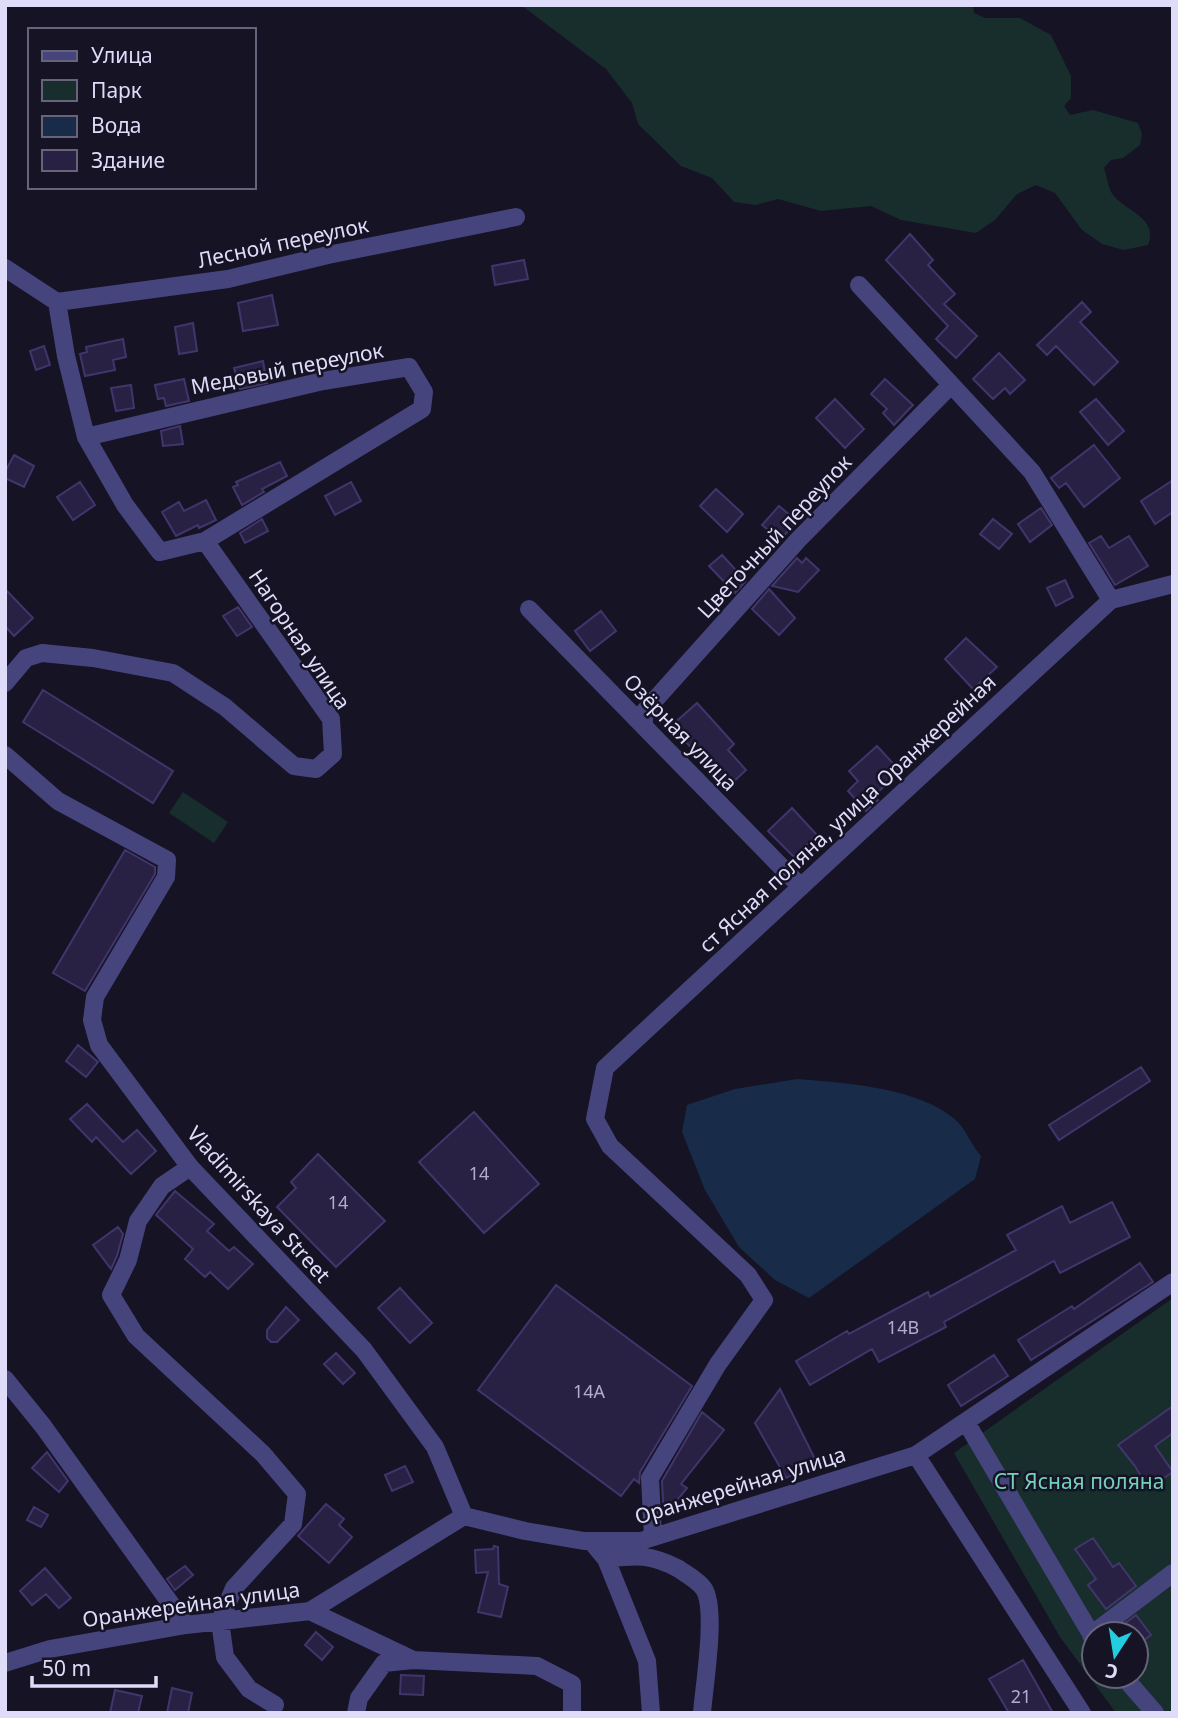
<svg xmlns="http://www.w3.org/2000/svg" width="1178" height="1718" viewBox="0 0 1178 1718" font-family="'Noto Sans',sans-serif">
<style>
.green{fill:#172e2d;fill-rule:evenodd}
.water{fill:#182b49}
.building{fill:#282143;stroke:#41366c;stroke-width:2}
.lines{fill:none;stroke-linecap:round;stroke-linejoin:round}
.minor{stroke:#46447d;stroke-width:18}
.labels{text-anchor:middle;dominant-baseline:central;stroke-width:5;stroke-linejoin:round;paint-order:stroke}
.number-label{font-size:18px;fill:#b1adcc}
.street-label{font-size:21px;fill:#dfdcfa;stroke:#161325}
.park-label{font-size:21px;fill:#71d1b9;stroke:#161325}
</style>
<rect width="100%" height="100%" fill="#161325"/>
<!-- green -->
<path class="green" d="M521 5H973L974 13 985 18H1020L1051 35 1071 76V98L1064 106 1070 115 1093 110 1138 123 1142 134 1140 145 1123 158 1111 160 1104 168C1107 176 1108 188 1113 195 1128 213 1158 217 1148 245L1124 250 1102 244 1082 230 1055 193 1036 185 1017 194 995 220 976 233 901 220 871 206 821 211 778 199 756 205 734 202 712 178 681 166 638 124 632 103 606 69Z
M183 792 228 822 214 843 169 813Z
M1173 1298V1713H1116L1060 1637 954 1453ZM1094 1634H1136V1676H1094Z"/>
<!-- water -->
<path class="water" d="M797 1079C845 1083 919 1087 957 1121 966 1130 972 1146 981 1156L975 1179 809 1298 775 1280 739 1247 705 1190 682 1132 687 1105 735 1089Z"/>
<!-- building -->
<path class="building" d="M910 234 933 260 928 265 955 294 944 304 977 336 956 358 936 339 948 326 886 260Z
M524 260 528 279 495 285 492 266Z
M272 295 278 325 243 331 238 303Z
M1082 302 1091 312 1080 322 1118 362 1094 385 1056 346 1047 355 1037 345Z
M193 323 197 351 179 354 175 327Z
M123 339 126 357 113 360 115 370 85 376 80 354 87 352 86 347Z
M44 346 50 365 36 370 30 351Z
M999 353 1025 380 1010 394 1005 388 993 399 973 379Z
M263 361 267 383 240 389 234 368Z
M184 379 189 401 166 406 164 398 158 399 155 385Z
M885 379 913 405 894 425 883 413 887 409 871 394Z
M131 385 134 408 116 411 111 388Z
M835 399 864 429 845 448 816 418Z
M1096 399 1124 431 1108 445 1080 412Z
M180 426 183 444 163 446 161 431Z
M1094 445 1120 478 1084 507 1066 483 1059 488 1051 478Z
M14 455 34 466 24 487 5 478V472Z
M280 462 287 476 262 489 264 492 242 505 233 487 238 485 236 482Z
M1173 480V512L1155 524 1141 501Z
M80 482 95 505 73 520 57 497Z
M351 482 361 501 335 515 325 496Z
M716 489 743 514 727 532 700 506Z
M206 500 216 520 199 528 198 525 176 536 162 512 179 502 184 511Z
M779 506 797 521 780 540 762 525Z
M1041 508 1052 525 1030 542 1018 524Z
M262 519 268 531 245 543 240 533Z
M993 519 1012 534 999 549 980 534Z
M1101 536 1109 548 1129 536 1148 566 1115 585 1089 543Z
M722 555 746 581 735 593 709 566Z
M797 558 802 563 806 558 819 570 798 592 772 586Z
M1065 580 1073 597 1056 606 1047 588Z
M5 589 33 618 14 636 5 626Z
M769 589 795 618 779 635 752 609Z
M238 607 252 627 237 636 223 616Z
M601 611 616 631 590 651 575 631Z
M966 638 997 667 973 689 945 659Z
M43 690 173 771 153 803 23 722Z
M697 703 734 744 728 750 746 770 728 787 671 726Z
M877 746 900 771 874 796 878 800 866 811 848 791 858 781 849 771Z
M792 808 817 835 794 857 768 831Z
M125 850 155 867V874L85 991 53 973Z
M78 1045 98 1062 86 1077 66 1061Z
M1141 1067 1150 1081 1059 1140 1049 1125Z
M87 1104 123 1142 137 1130 156 1151 131 1174 96 1137 92 1142 70 1119Z
M474 1112 539 1184 484 1233 419 1162Z
M318 1154 385 1221 336 1267 277 1207 296 1188 291 1182Z
M175 1191 214 1224 207 1231 229 1251 234 1247 253 1264 228 1289 210 1272 205 1277 185 1259 193 1249 156 1215Z
M1112 1202 1130 1237 1060 1273 1054 1261 944 1322 946 1327 879 1362 872 1349 810 1385 796 1361 847 1331 849 1334 928 1292 930 1297 1016 1250 1007 1235 1062 1206 1070 1223Z
M118 1227 123 1234 117 1256 111 1269 93 1245Z
M1140 1263 1153 1282 1031 1360 1018 1340 1072 1306 1074 1309Z
M556 1285 692 1386 640 1472 639 1483 634 1479 621 1496 478 1390Z
M400 1288 432 1323 410 1343 378 1308Z
M286 1307 299 1320 277 1342H271L267 1338V1330Z
M336 1353 355 1373 343 1384 324 1364Z
M994 1355 1008 1376 961 1406 948 1385Z
M780 1389 817 1463 786 1478 755 1423Z
M1173 1406V1433L1155 1446 1173 1472 1148 1488 1135 1466 1118 1445Z
M702 1412 724 1430 681 1484 687 1488 670 1509 663 1502 662 1481Z
M47 1452 68 1481 59 1492 32 1468Z
M405 1466 413 1482 392 1491 385 1475Z
M326 1504 344 1519 339 1525 352 1537 329 1563 298 1536Z
M34 1507 48 1515 41 1527 27 1520Z
M1093 1538 1113 1567 1119 1563 1136 1586 1106 1609 1088 1585 1096 1579 1075 1549Z
M494 1546 498 1547 499 1584 508 1587 501 1617 478 1612 488 1572 476 1573 475 1550 493 1549Z
M185 1566 193 1575 175 1590 167 1579Z
M45 1568 71 1598 59 1608 46 1594 32 1605 20 1591Z
M1136 1615 1151 1635 1136 1646V1634H1125L1120 1627Z
M316 1632 333 1647 322 1660 305 1645Z
M1023 1660 1053 1713H1009L989 1679Z
M401 1675 424 1676 423 1695 400 1694Z
M172 1688 192 1693 188 1713H167Z
M115 1690 142 1696 138 1713H110Z"/>
<g class="lines">
<!-- minor -->
<path class="minor" d="M5 268 57 302
M859 285 1032 472 1111 600
M57 302 228 279 328 255 516 217
M86 437 323 381 409 367 424 392 422 409 205 541
M529 609 801 887
M5 683 26 658 42 653 93 658 173 673 225 707 294 766 316 769 333 754 331 719 205 541 160 552 125 505 86 437 66 356 57 302
M644 726V712L798 540 951 385
M5 755 58 801 167 860 166 877 95 997 92 1020 99 1045 190 1167 364 1350 435 1447 464 1516
M190 1167 162 1186 138 1221 128 1260 111 1295 136 1336 263 1454 297 1494 293 1524 234 1588 220 1621 225 1657 249 1689 275 1705
M5 1379 43 1426 186 1625
M966 1422 1094 1639
M916 1455 1082 1713
M653 1537 650 1478 718 1364 764 1300 748 1275 610 1146 595 1119 605 1068 1111 600 1173 584
M591 1541 606 1559C637 1555 651 1554 679 1569 686 1574 699 1581 704 1589 717 1610 704 1686 702 1713
M606 1559 647 1661 651 1713
M310 1611 413 1660 537 1666 572 1684V1713
M1091 1635 1173 1573
M5 1663 50 1649 186 1625 310 1611 464 1516 525 1531 584 1541H641L916 1455 1173 1282
M1123 1676 1155 1713
M356 1713 359 1698 384 1663 413 1660"/>
</g>
<g class="labels">
<!-- number labels -->
<g class="number-label">
<text x="479" y="1173">14</text>
<text x="338" y="1202">14</text>
<text x="903" y="1327">14В</text>
<text x="589" y="1391">14А</text>
<text x="1021" y="1696">21</text>
</g>
<!-- street labels -->
<g class="street-label">
<text transform="translate(283 242) rotate(-12)">Лесной переулок</text>
<text transform="translate(287 368) rotate(-11)">Медовый переулок</text>
<text transform="translate(774 536) rotate(-47)">Цветочный переулок</text>
<text transform="translate(300 639) rotate(56)">Нагорная улица</text>
<text transform="translate(681 732) rotate(46)">Озёрная улица</text>
<text transform="translate(847 813) rotate(-43)">ст Ясная поляна, улица Оранжерейная</text>
<text transform="translate(259 1204) rotate(48)">Vladimirskaya Street</text>
<text transform="translate(740 1485) rotate(-17)">Оранжерейная улица</text>
<text transform="translate(191 1604) rotate(-8)">Оранжерейная улица</text>
</g>
<!-- park labels -->
<g class="park-label">
<text x="1079" y="1481">СТ Ясная поляна</text>
</g>
</g>
<!-- border -->
<rect width="1178" height="1718" fill="none" stroke="#dfdcfa" stroke-width="14"/>
<!-- legend -->
<rect x="28" y="28" width="228" height="161" fill="#161325" stroke="#66637a" stroke-width="2"/>
<rect x="42" y="51" width="35" height="10" fill="#46447d" stroke="#66637a" stroke-width="2"/>
<text x="91" y="63" font-size="21" fill="#dfdcfa">Улица</text>
<rect x="42" y="80" width="35" height="21" fill="#172e2d" stroke="#66637a" stroke-width="2"/>
<text x="91" y="98" font-size="21" fill="#dfdcfa">Парк</text>
<rect x="42" y="116" width="35" height="21" fill="#182b49" stroke="#66637a" stroke-width="2"/>
<text x="91" y="133" font-size="21" fill="#dfdcfa">Вода</text>
<rect x="42" y="150" width="35" height="21" fill="#282143" stroke="#66637a" stroke-width="2"/>
<text x="91" y="168" font-size="21" fill="#dfdcfa">Здание</text>
<!-- north arrow -->
<g transform="translate(1115 1655) rotate(192)"><circle r="33" fill="#161325" stroke="#66637a" stroke-width="2"/>
<path d="M0-5L12 26L0 18L-12 26Z" fill="#22cde0"/>
<text y="-10" font-size="19" font-weight="bold" text-anchor="middle" fill="#dfdcfa">С</text>
</g>
<!-- scale -->
<path d="M32 1676v10h124v-10" fill="none" stroke="#dfdcfa" stroke-width="3.5"/>
<text x="42" y="1676" font-size="21" fill="#dfdcfa" stroke="#161325" stroke-width="5" paint-order="stroke">50 m</text>
</svg>
